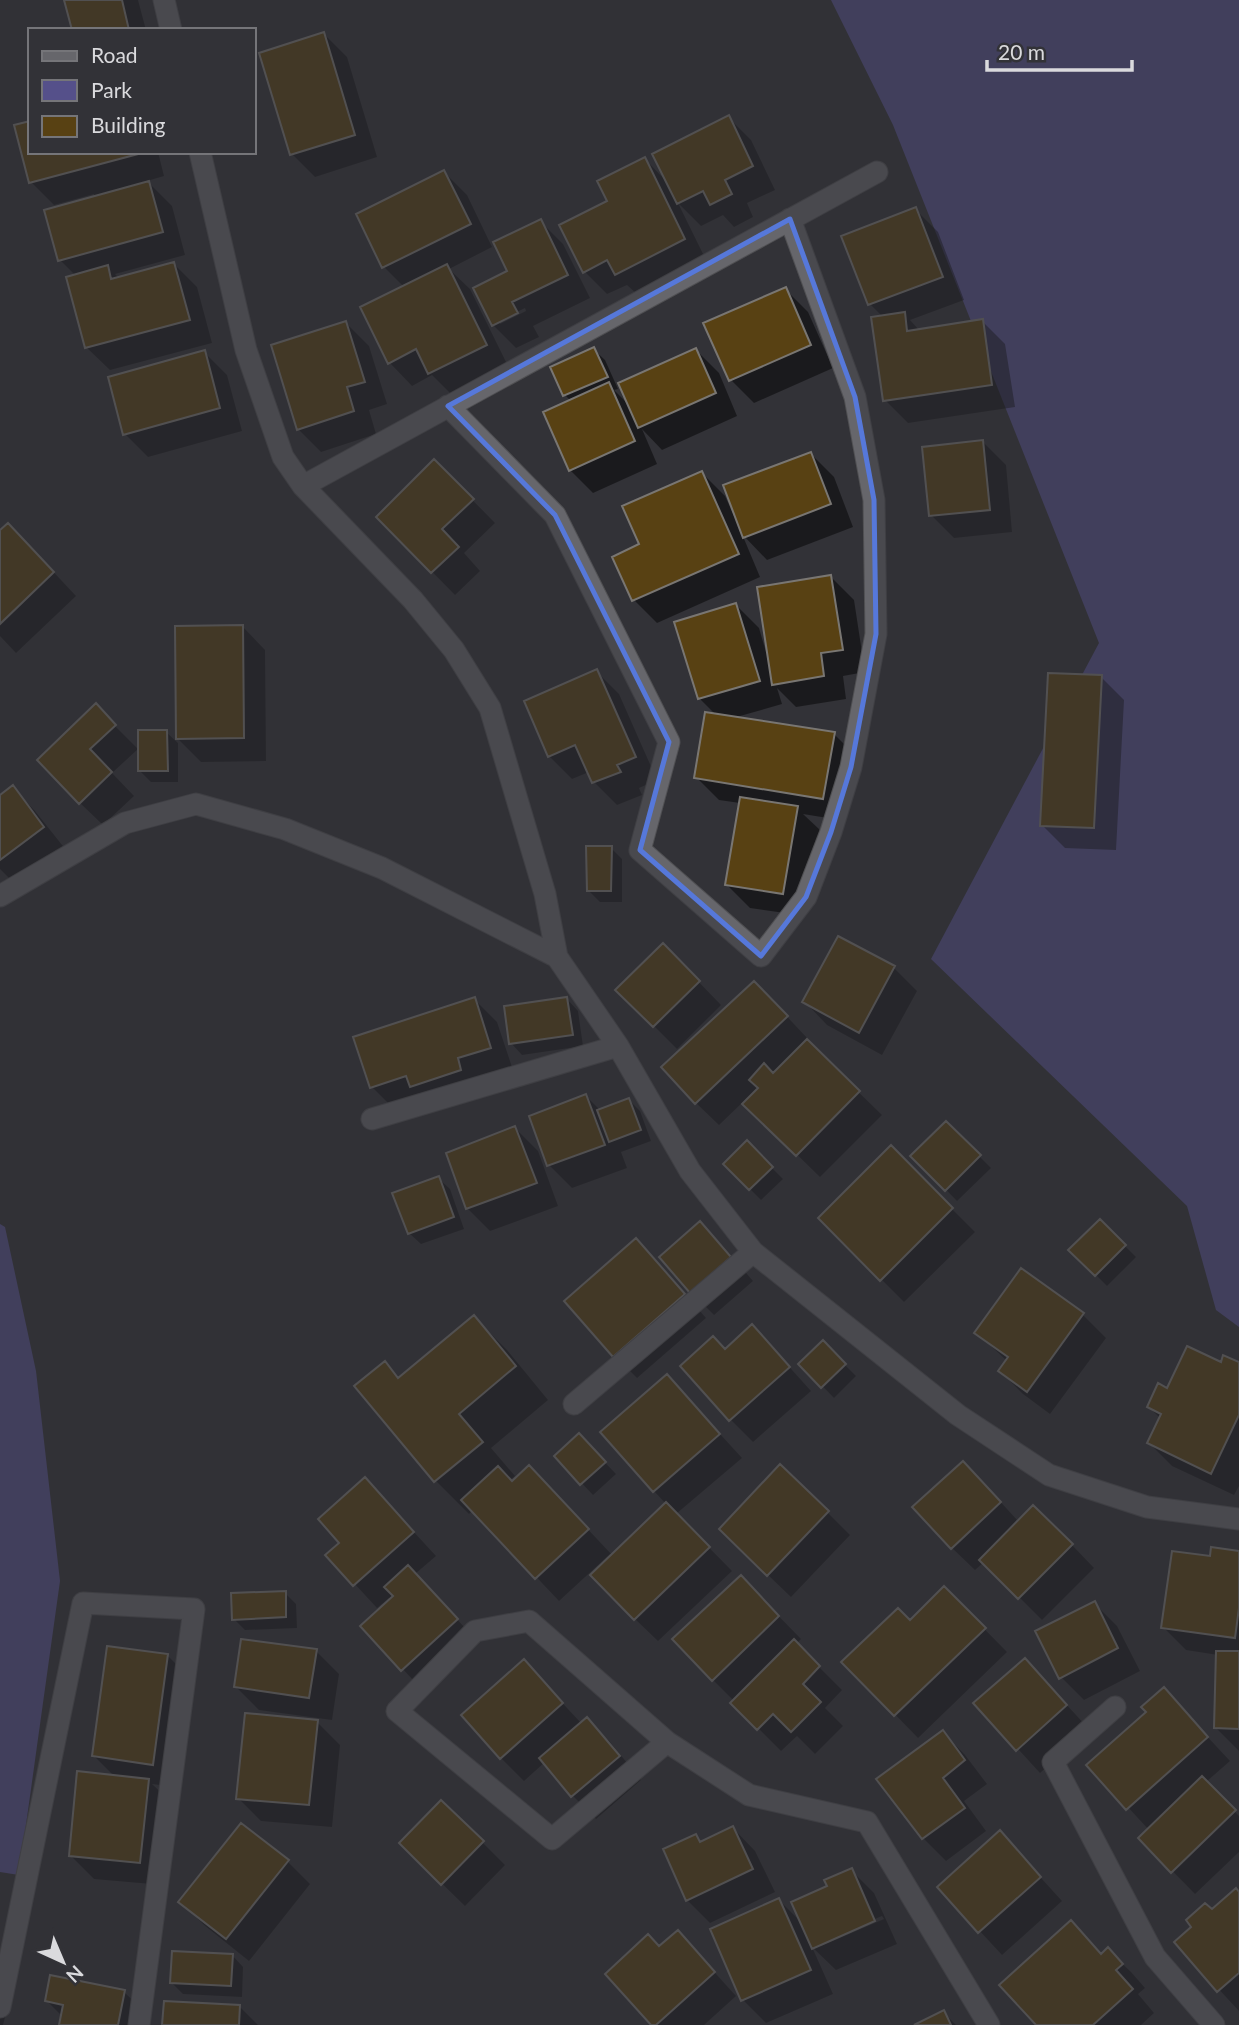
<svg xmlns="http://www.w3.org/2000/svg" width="1239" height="2025" viewBox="0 0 1239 2025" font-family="Lato,sans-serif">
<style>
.green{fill:#55508a}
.shadow{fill:#0007;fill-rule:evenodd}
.building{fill:#584113;stroke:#797672;stroke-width:2}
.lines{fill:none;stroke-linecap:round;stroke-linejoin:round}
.street-casing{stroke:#505053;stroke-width:23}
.street{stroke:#66666b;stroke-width:21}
.marked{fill:none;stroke:#5678da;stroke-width:5;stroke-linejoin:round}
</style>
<rect width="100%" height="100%" fill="#323237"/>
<!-- green -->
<path class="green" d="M831 0H1239V1327L1216 1310 1187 1206 931 959 1099 643 893 125Z
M0 1224 5 1227 36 1371 60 1581 19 1875 0 1872Z"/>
<!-- shadow -->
<path class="shadow" d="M66 0H138L146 30H74Z
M324 34 347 57 377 157 315 177 292 154Z
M728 117 751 140 775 190 747 203 753 217 734 227 723 215 701 226 678 203 707 262 639 296 627 285 607 294 585 272 610 202 645 159 667 182Z
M30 152H158L164 176 147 181 172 206 185 255 115 274 119 278 174 264 197 287 212 343 110 370 87 348 68 278 76 276 60 260 95 198 94 194 54 205 31 182Z
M444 172 467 195 492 247 449 269 470 289 509 368 453 396 432 375 412 386 390 363 404 287 384 267Z
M915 209 938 232 964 300 910 320 920 331 982 321 1005 344 1015 407 908 423 885 400 883 317 870 304Z
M540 221 563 244 590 298 533 326 539 337 516 348 493 325 510 272ZM525 308 526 311 500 324V320Z
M785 289 808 312 833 368 754 403 731 380 705 324Z
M346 323 369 346 387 404 369 410 376 434 321 452 298 429Z
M593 349 605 360 618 389 614 390 629 405 696 350 719 373 737 416 662 450 642 429 657 464 593 493 570 470 571 401 565 395 553 368Z
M204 352 227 375 242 431 148 457 125 434Z
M983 442 1006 465 1012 532 954 538 931 515Z
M811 454 834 477 853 527 767 560 742 534 760 577 657 623 634 600 641 545 702 473 725 496 734 516Z
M434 461 495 523 464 553 480 571 455 595 378 517Z
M0 532 31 548 76 596 16 653 0 636Z
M831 577 854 600 865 672 843 676 846 699 796 707 777 688 782 704 733 718 834 734 857 757 846 821 803 814 820 830 806 916 750 908 727 885 740 803 719 800 696 777 717 716 699 698 736 605 759 628 766 652H768Z
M243 627 265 650 266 761 201 762 178 739Z
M596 671 619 694 657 780 639 788 642 795 617 805 594 782 589 772 572 779 549 756Z
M1101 677 1124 700 1116 850 1065 848 1042 825Z
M95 706 138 749 112 773 134 796 103 825 80 803Z
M166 732 178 743V782H151L140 771Z
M13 788 35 811 66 850 17 886 0 869V797Z
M611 848 622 859V902H600L589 891Z
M663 945 721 1005 677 1049 618 990Z
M894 968 917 991 882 1055 827 1025 805 1002Z
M474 999 497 1022 513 1070 395 1110 372 1087Z
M567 999 578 1011 583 1046 522 1055 511 1043Z
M777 1006 809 1040 807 1042 882 1115 820 1177 743 1102 719 1125 696 1103Z
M586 1096 600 1110 629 1100 640 1111 651 1141 621 1152 627 1168 572 1188 549 1165Z
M946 1123 991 1168 957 1201 913 1156Z
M515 1128 538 1151 558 1206 490 1231 467 1208Z
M747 1143 783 1179 761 1200 725 1164Z
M891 1148 975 1232 904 1302 820 1218Z
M438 1178 450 1189 464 1229 421 1244 409 1233Z
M1100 1221 1136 1257 1107 1286 1071 1250Z
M700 1223 723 1246 753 1281 714 1315 691 1292Z
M636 1241 659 1264 706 1318 637 1378 614 1355Z
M1022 1270 1083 1315 1106 1338 1050 1414 1023 1394 1000 1371 1007 1361 976 1332Z
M474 1317 507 1350 548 1400 491 1448 515 1476 510 1480 513 1483 551 1490 613 1556 666 1504 654 1491 667 1376 742 1458 676 1514 732 1571 658 1641 635 1619 610 1554 559 1601 473 1510 469 1514 436 1481 356 1386 384 1363 400 1379Z
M823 1343 856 1376 834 1398 801 1364Z
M774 1350 811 1391 753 1442 730 1419 725 1351Z
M1222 1364H1239V1486L1234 1495 1172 1466 1149 1443 1161 1419 1149 1407 1168 1390Z
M590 1447 616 1474 593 1495 556 1456Z
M365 1479 436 1556 415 1574 479 1643 425 1693 363 1626 391 1600 389 1598 377 1608 328 1555 342 1543Z
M986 1486 1019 1522 1072 1545 1094 1568 1042 1620 984 1562 975 1570 952 1548Z
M827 1512 850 1535 791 1597 744 1552Z
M1239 1553V1751L1216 1728 1218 1655 1186 1650 1163 1627Z
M944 1588 1007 1652 918 1738 844 1662 910 1622Z
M285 1593 296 1604 297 1628 245 1630 234 1619Z
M763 1600 801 1639 796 1644 842 1690 825 1708 843 1726 815 1754 797 1736 781 1751 733 1703 734 1701 713 1680Z
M1094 1603 1117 1626 1140 1671 1084 1700 1061 1677Z
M316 1651 339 1674 332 1720 259 1710 236 1687Z
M168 1656 191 1679 176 1787 152 1784 172 1803 163 1885 94 1879 71 1856 115 1777 94 1756Z
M1025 1660 1089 1729 1040 1773 976 1703Z
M524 1662 582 1724 587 1719 610 1742 641 1780 596 1819 573 1796 545 1762 524 1781 501 1758Z
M1163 1689 1230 1761 1206 1782 1239 1816V1852L1195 1894 1140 1838 1149 1830 1089 1765 1148 1712Z
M317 1722 340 1745 332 1827 261 1821 238 1798Z
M943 1732 965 1755 987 1784 964 1801 986 1831 946 1861 923 1838Z
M733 1828 755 1851 775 1892 710 1923 687 1900 696 1836 703 1843Z
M1000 1833 1062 1901 1002 1955 939 1887Z
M482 1842 505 1865 465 1906 424 1866Z
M287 1861 310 1884 249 1961 204 1925 181 1902Z
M851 1870 874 1893 897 1944 836 1970 812 1947 833 1994 766 2023 743 2000 779 1900 803 1924 829 1887ZM882 1916 884 1919 821 1946V1942Z
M1239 1894V2011L1176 1943 1212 1912Z
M678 1932 736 1996 704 2025H653L659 1948Z
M1094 1946 1102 1955 1108 1950 1131 1972 1145 1988 1138 1994 1154 2013 1141 2025H1038Z
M0 1950 18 1967 3 2025H0Z
M232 1955 243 1967 242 1997 183 1994 172 1983Z
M124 1992 147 2014 145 2025H61L62 2016 47 2001Z
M240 2007 258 2025H164Z
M943 2012 956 2025H918Z"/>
<!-- building -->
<path class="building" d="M64 0H122L129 30H72Z
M324 32 355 135 290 155 259 53Z
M729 115 753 166 725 180 732 194 710 205 703 191 677 204 652 154Z
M30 121V152L142 153 29 183 14 125Z
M645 157 685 239 615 275 607 260 583 273 559 225 607 201 597 181Z
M444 170 471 224 382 268 356 214Z
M149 181 163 232 58 261 44 210Z
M916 207 943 277 868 305 841 236Z
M541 219 568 275 512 302 518 313 492 326 473 288 507 271 493 242Z
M174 262 190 320 85 348 66 277 108 265 111 279Z
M447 264 487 345 428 374 416 349 388 364 360 307Z
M786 287 811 345 729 381 703 323Z
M905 312 907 331 983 319 992 385 883 401 871 317Z
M346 321 365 382 347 387 354 411 297 430 271 345Z
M594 347 608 377 563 396 550 367Z
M696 348 716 393 638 428 618 383Z
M205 350 220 408 123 435 108 377Z
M609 382 635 441 569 471 543 412Z
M983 440 990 510 929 516 922 447Z
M811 452 831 504 743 538 723 485Z
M434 459 474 499 442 529 459 547 431 573 376 517Z
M702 471 739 554 632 601 612 557 639 544 622 506Z
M8 523 54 572 0 624V530Z
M831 575 843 650 821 653 824 676 772 685 757 587Z
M736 603 760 681 698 699 674 622Z
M243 625 244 738 176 739 175 626Z
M597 669 636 757 617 765 621 772 592 783 575 745 548 757 524 701Z
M1048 673 1102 675 1094 828 1040 826Z
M96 703 116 725 90 749 112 772 79 804 37 760Z
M705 712 835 732 823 799 694 778Z
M138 730H167L168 771H138Z
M13 785 44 827 0 860V795Z
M740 797 798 806 783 894 725 885Z
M586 846H612L611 891H587Z
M838 936 895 966 859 1033 802 1002Z
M663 943 700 981 653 1027 615 990Z
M754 981 788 1016 695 1104 661 1067Z
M475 997 491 1048 458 1058 461 1070 410 1087 406 1076 370 1088 353 1037Z
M567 997 573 1035 509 1044 504 1006Z
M807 1039 860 1091 796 1156 742 1104 758 1088 749 1080 764 1063 773 1073Z
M586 1094 605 1145 547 1166 529 1116Z
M629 1098 641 1130 609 1142 597 1110Z
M946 1121 981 1155 945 1191 910 1156Z
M515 1126 537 1183 466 1209 446 1153Z
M747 1140 773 1167 749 1190 723 1164Z
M891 1145 953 1208 880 1281 818 1218Z
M439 1176 454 1217 408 1234 392 1193Z
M1100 1219 1126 1245 1095 1276 1068 1250Z
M700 1221 731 1257 690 1293 659 1257Z
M636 1238 685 1294 613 1357 564 1301Z
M1021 1268 1084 1313 1027 1392 998 1371 1008 1357 974 1333Z
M474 1315 516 1366 459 1414 483 1442 434 1482 354 1386 385 1361 398 1378Z
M752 1324 790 1367 729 1421 680 1366 713 1336 725 1349Z
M823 1340 846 1364 821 1388 798 1364Z
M1187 1346 1221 1362 1223 1355 1239 1362V1415L1211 1474 1147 1443 1161 1414 1147 1407 1158 1383 1167 1388Z
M667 1374 720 1434 653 1492 600 1432Z
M579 1433 606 1462 580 1485 554 1456Z
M963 1461 1001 1502 951 1549 912 1507Z
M780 1464 829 1511 767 1576 719 1529Z
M529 1465 589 1529 535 1579 461 1500 498 1466 512 1481Z
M365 1477 414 1532 353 1586 325 1555 339 1543 318 1519Z
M666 1502 710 1547 634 1620 590 1575Z
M1033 1505 1073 1544 1018 1599 979 1560Z
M1211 1547 1239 1551V1608L1235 1638 1161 1628 1172 1551 1210 1556Z
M408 1565 458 1619 401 1671 360 1626 393 1596 384 1587Z
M741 1575 779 1616 712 1681 672 1639Z
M944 1586 986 1628 894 1716 841 1662 898 1608 910 1620Z
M286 1591V1617L232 1620 231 1593Z
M1095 1601 1118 1648 1059 1679 1035 1631Z
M241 1639 317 1649 309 1698 234 1687Z
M794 1639 820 1666 803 1684 821 1702 791 1732 773 1714 757 1730 730 1703Z
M107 1646 168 1654 153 1765 92 1756Z
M1216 1651H1239V1729L1214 1728Z
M1025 1658 1067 1705 1016 1751 973 1703Z
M524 1659 563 1703 500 1759 461 1715Z
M1164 1687 1208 1737 1126 1810 1086 1765 1146 1712 1141 1707Z
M245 1713 318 1720 309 1805 236 1799Z
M587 1717 620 1756 571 1797 539 1758Z
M943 1730 965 1760 943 1778 965 1808 922 1839 876 1779Z
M77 1771 149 1779 140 1863 69 1856Z
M1202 1776 1236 1810 1171 1873 1138 1838Z
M441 1800 484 1841 441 1885 399 1843Z
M241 1823 289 1860 226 1939 178 1902Z
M733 1826 753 1869 686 1901 663 1849 696 1834 700 1842Z
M1000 1830 1041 1877 978 1933 937 1887Z
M852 1868 875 1921 812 1949 791 1902 827 1886 824 1880Z
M1236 1888 1239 1892V1973L1217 1992 1174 1942 1191 1927 1186 1920 1205 1903 1212 1909Z
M779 1898 811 1970 741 2001 710 1929Z
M1071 1920 1101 1954 1108 1947 1123 1964 1116 1970 1133 1989 1093 2025H1036L999 1985Z
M678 1930 715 1972 656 2025H651L605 1974 648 1934 659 1946Z
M172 1951 233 1954 231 1986 170 1983Z
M50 1975 125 1990 118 2025H59L63 2005 45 2001Z
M164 2001 240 2005 239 2025H162Z
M944 2010 951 2025H914Z"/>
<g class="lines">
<!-- street casing -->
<g class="street-casing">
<path id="street" d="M164 0 171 30
M200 152 246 350 283 457 303 486 413 600 454 650 490 708 545 894 557 957 618 1046 690 1171 753 1252 958 1415 1049 1475 1147 1507 1239 1519
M448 406 555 515 669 742 640 850 761 956 806 897 831 832 851 767 876 634 874 500 855 397 790 219
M303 486 877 172
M0 896 125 823 196 804 285 829 382 868 557 957
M372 1119 618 1046
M574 1404 753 1252
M1115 1707 1053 1762 1155 1957 1214 2025
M667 1742 552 1839 397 1711 475 1631 529 1621 667 1742 749 1795 867 1822 989 2025
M0 2007 83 1603 194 1609 139 2025"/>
</g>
<!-- street -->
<use href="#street" class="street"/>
</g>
<!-- marked area -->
<path d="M0 0H1239V2025H0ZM790 219 855 397 874 500 876 634 851 767 831 832 806 897 761 956 640 850 669 742 555 515 448 406Z" fill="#323237" fill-opacity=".55" fill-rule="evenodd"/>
<path class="marked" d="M790 219 855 397 874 500 876 634 851 767 831 832 806 897 761 956 640 850 669 742 555 515 448 406Z"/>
<!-- legend -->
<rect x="28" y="28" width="228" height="126" fill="#323237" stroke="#757579" stroke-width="2"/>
<rect x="42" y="51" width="35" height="10" fill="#66666b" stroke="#757579" stroke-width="2"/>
<text x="91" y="63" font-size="21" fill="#dadadd">Road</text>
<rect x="42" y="80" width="35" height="21" fill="#55508a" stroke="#757579" stroke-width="2"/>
<text x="91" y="98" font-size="21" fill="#dadadd">Park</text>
<rect x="42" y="116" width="35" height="21" fill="#584113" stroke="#757579" stroke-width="2"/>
<text x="91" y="133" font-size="21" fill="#dadadd">Building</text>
<!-- north arrow -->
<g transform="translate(63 1962) rotate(136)" stroke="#323237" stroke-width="5" paint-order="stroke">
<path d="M0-5L12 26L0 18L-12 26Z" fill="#dadadd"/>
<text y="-10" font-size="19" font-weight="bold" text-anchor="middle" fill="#dadadd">N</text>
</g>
<!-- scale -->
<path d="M987 60v10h145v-10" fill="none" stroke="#dadadd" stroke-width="3.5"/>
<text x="998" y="60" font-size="21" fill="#dadadd" stroke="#323237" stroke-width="5" paint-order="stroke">20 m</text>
</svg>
